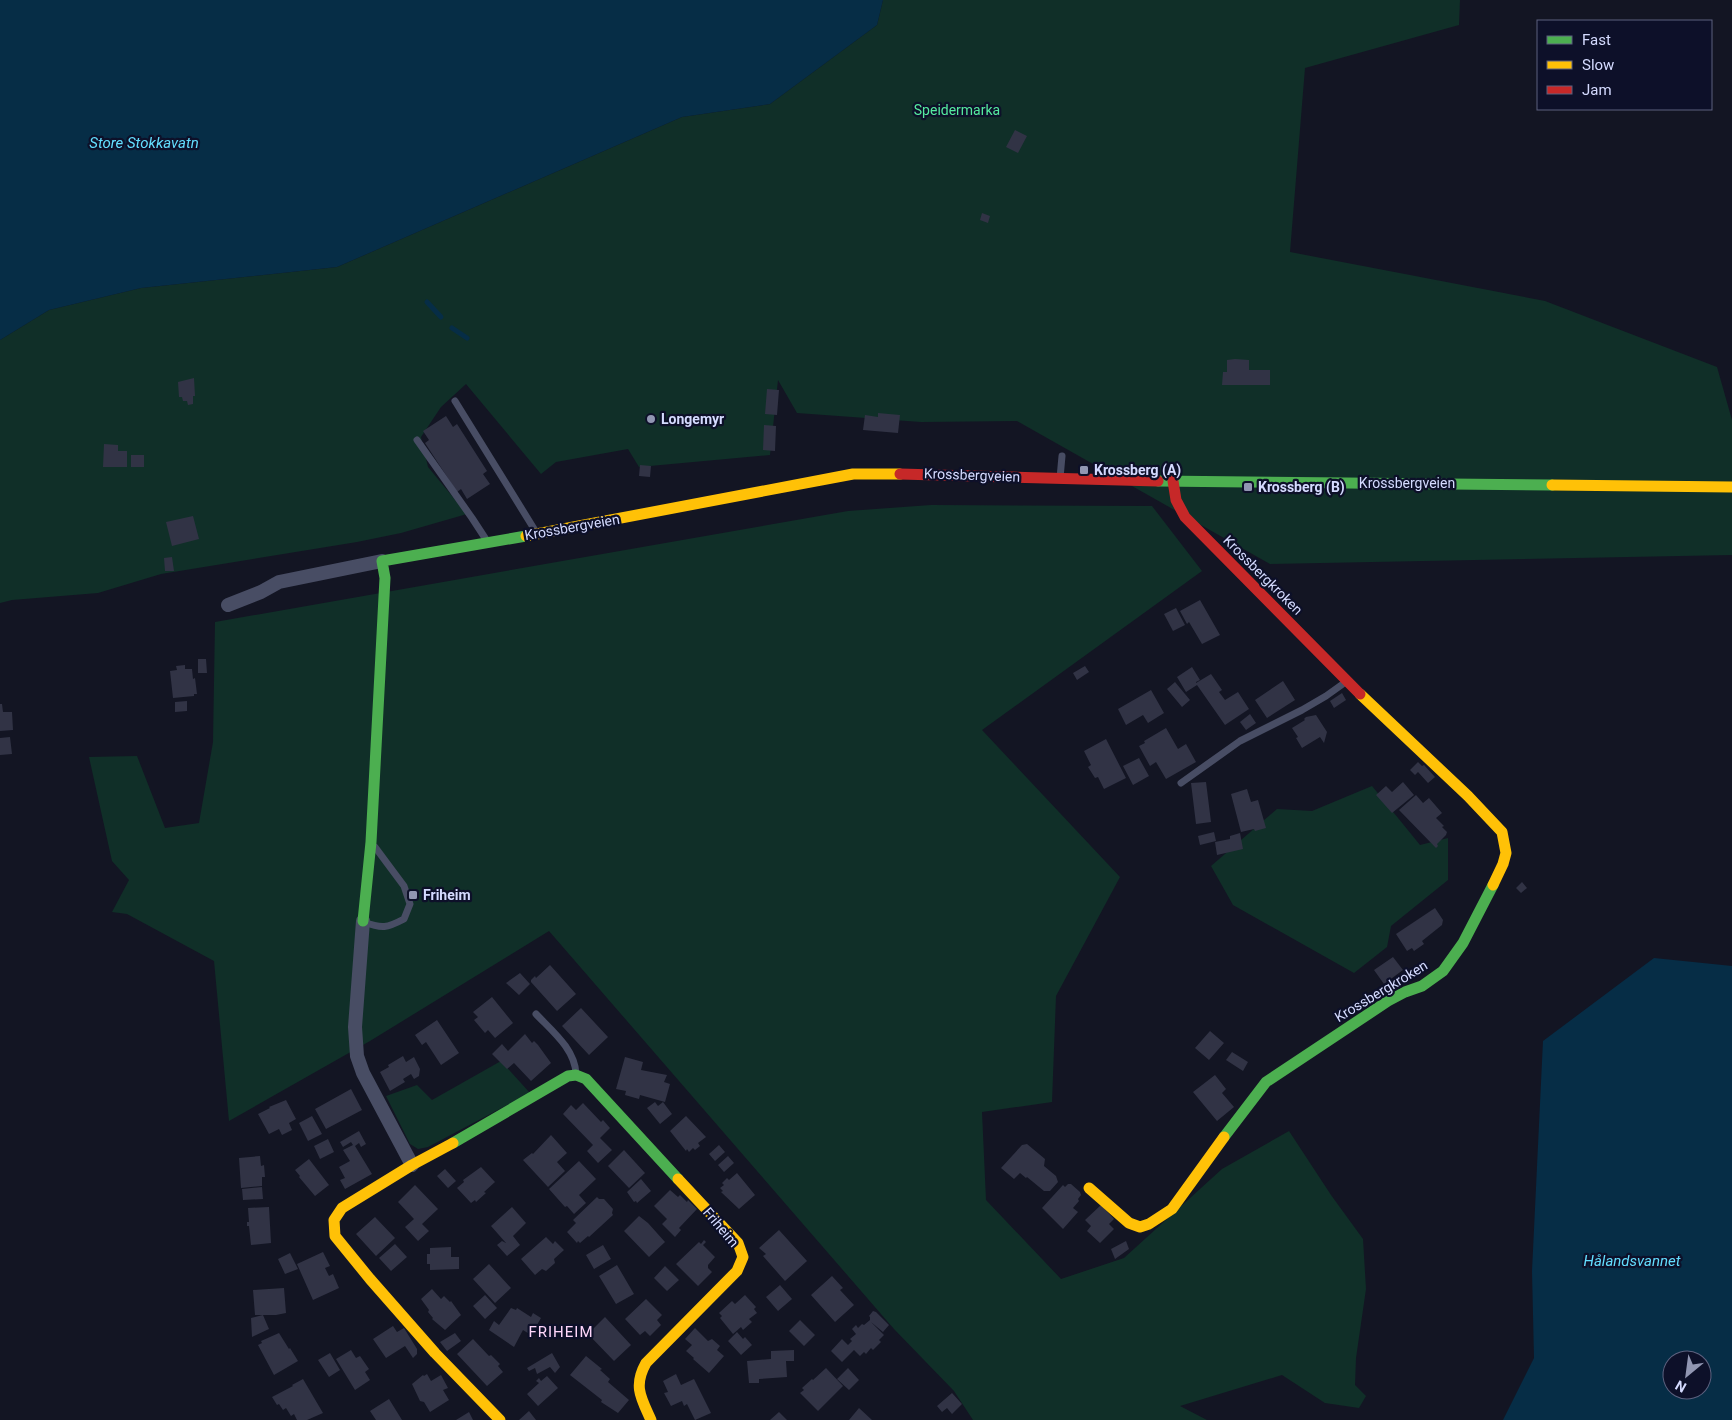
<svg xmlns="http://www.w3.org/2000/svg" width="1732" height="1420" viewBox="0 0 1732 1420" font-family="Roboto,sans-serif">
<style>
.green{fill:#102f28}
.water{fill:#062d46;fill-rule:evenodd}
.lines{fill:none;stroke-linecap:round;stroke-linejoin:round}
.stream{stroke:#062d46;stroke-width:5}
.building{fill:#313345}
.lane{stroke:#484d64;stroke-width:7}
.street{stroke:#484d64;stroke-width:14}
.fast{stroke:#4caf50;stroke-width:11}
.slow{stroke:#ffc107;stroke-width:11}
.jam{stroke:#c62828;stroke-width:11}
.poi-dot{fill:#9196b2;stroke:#0d1029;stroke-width:2}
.labels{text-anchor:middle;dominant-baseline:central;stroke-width:4.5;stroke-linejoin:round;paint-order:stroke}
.park-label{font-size:14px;fill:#55eb9f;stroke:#0d1029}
.poi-label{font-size:14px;font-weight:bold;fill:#d5dbff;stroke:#0d1029;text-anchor:start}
.street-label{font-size:14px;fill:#d5dbff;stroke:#0d1029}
.water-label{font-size:15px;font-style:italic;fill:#63deff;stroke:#0d1029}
.neighbourhood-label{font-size:15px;letter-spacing:1px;fill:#ffd7fb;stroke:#0d1029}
</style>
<rect width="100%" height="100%" fill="#131523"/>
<!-- green -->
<path class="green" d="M883 0H1460L1459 25 1305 68 1290 252 1545 301 1717 367 1732 420V555L1270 564 1017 421 921 422 797 413 778 380 770 455 639 467 628 449 556 462 541 474 466 384 441 407 421 437 428 467 467 514 401 533 357 542 161 574 98 593 12 600 0 603V340L49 310 141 288 337 267 682 117 770 104 877 25Z
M931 505 1152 506 1202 571 982 730 1120 877 1056 996 1052 1102 982 1112 986 1200 1061 1279 1124 1258 1222 1169 1289 1131 1331 1195 1363 1239 1366 1289 1356 1358 1355 1385 1366 1396 1359 1408 1325 1403 1282 1375 1180 1406 1207 1420H973L954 1391 894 1329 549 931 370 1041 229 1121 214 961 127 914 112 912 129 880 112 861 89 757 137 756 165 828 199 823 213 742 215 622 848 511Z
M1372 786 1420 845 1448 838V880L1391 926 1387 947 1354 973 1233 905 1211 866 1277 809 1312 811Z
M501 1061 530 1093 428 1147 418 1149 410 1144 386 1096 417 1085 432 1100Z"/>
<!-- water -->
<path class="water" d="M0 0H883L877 25 770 104 682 117 337 267 141 288 49 310 0 340Z
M1654 958 1732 966V1420H1503L1534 1358 1532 1271 1543 1041ZM1672 1360H1702V1390H1672Z"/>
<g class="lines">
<!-- stream -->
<path class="stream" d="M427 302 441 317
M452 328 467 338"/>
</g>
<!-- building -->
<path class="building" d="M1015 130 1027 136 1018 153 1006 147Z
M982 213 990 216 988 223 980 220Z
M1235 359 1249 360V370H1270V385H1222L1223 372H1227V360Z
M194 378 195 396H193V404L188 405 187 401H183L182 397H179L178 382Z
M767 389 779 390 777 415 765 414Z
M878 413 900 415 898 433 863 430 865 415 878 417Z
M446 416 453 427 457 424 487 471 483 474 490 484 467 499 461 489 457 492 425 443 429 440 423 431Z
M764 425 776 426 775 451 763 450Z
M104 444 118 445V451H127V467H103Z
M131 455H144V467H131Z
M640 465 651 466 650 477 639 476Z
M193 516 199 539 172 546 166 522Z
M172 557 174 571H165L164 558Z
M1200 600 1220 635 1202 644 1189 622 1187 624 1180 611Z
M1176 608 1185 625 1173 631 1164 614Z
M198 659H206L207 673H198Z
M185 665V669H192L193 679 195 678 197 694H194V696L173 698 170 671 177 670 176 666Z
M1085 666 1089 672 1077 680 1073 673Z
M1192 667 1200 680 1196 682V683L1211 674 1222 690 1219 692 1225 700 1238 692 1249 709 1225 725 1197 685 1186 692 1177 677Z
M1283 681 1295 700 1267 718 1255 700Z
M1175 682 1190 700 1182 707 1167 689Z
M1151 690 1164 713 1148 723 1143 715 1126 725 1118 709Z
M1342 693 1346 700 1334 708 1330 701Z
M187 701V711L175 712V702Z
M0 704H2L3 712H12L13 730 0 731Z
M1250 714 1256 723 1246 730 1240 722Z
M1316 715 1327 732 1324 743 1320 737 1302 748 1296 738 1298 737 1292 728 1305 720 1304 719 1306 717Z
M1166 728 1178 749 1186 744 1196 762 1166 779 1156 762 1150 766 1139 746 1145 743 1144 741Z
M10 737 12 754 0 755V738Z
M1106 739 1126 778 1104 789 1098 777 1095 778 1088 767 1091 765 1084 751Z
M1139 758 1149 776 1133 785 1123 766Z
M1418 762 1422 766 1424 765 1435 777 1428 783 1418 772 1415 775 1410 770Z
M1206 782 1211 822 1196 824 1191 783Z
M1403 782 1414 795 1392 813 1376 795 1386 786 1392 792Z
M1247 789 1251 802 1258 800 1266 828 1255 831 1254 829 1241 832 1231 794Z
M1416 795 1423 803 1429 798 1442 813 1436 818 1444 826 1442 827 1447 832 1446 835 1437 844 1438 846 1436 848 1399 810Z
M1214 832 1216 841 1200 845 1198 836Z
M1240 833 1243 849 1217 855 1215 842 1230 839V836Z
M1522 882 1527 888 1521 893 1516 888Z
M1435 908 1443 920 1442 925 1422 941 1424 944 1414 951 1412 948 1407 951 1396 934Z
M1393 957 1403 970 1384 984 1374 970Z
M550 965 576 994 557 1011 531 982V980L535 976 536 978Z
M520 973 530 984 519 995 506 983Z
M492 997 513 1023 495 1038 488 1030 485 1033 474 1020 478 1017 473 1012Z
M581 1008 608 1037 589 1055 562 1026Z
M437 1020 459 1053 441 1065 426 1042 422 1045 415 1035Z
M1210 1031 1224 1043 1209 1060 1195 1048Z
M525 1034 532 1043 534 1041 538 1045 551 1063 531 1081 514 1063 507 1069 492 1054 502 1044 508 1051Z
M1232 1052 1248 1062 1243 1071 1226 1060Z
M403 1056 406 1062 414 1057 420 1069 419 1076 414 1079 411 1074 403 1079 405 1082 390 1091 380 1072 389 1067 388 1065Z
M625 1057 643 1062 641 1070 667 1075 664 1082 670 1084 665 1102 640 1095 639 1099 625 1095 626 1091 616 1089Z
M1215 1075 1226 1089 1222 1093 1234 1107 1217 1121 1193 1092Z
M351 1089 362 1110 326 1129 315 1109Z
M286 1100 296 1119 289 1123 292 1130 282 1135 279 1129 269 1134 258 1114 270 1108 269 1107Z
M655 1102 658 1106 663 1102 672 1114 660 1124 647 1108Z
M583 1103 601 1122 603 1120 610 1128 600 1138 612 1150 598 1163 587 1151 593 1145 563 1114 571 1105 576 1110Z
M312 1116 322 1134 308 1141 299 1123Z
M686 1116 706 1137 698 1143 700 1146 695 1150 693 1148 689 1152 687 1149 686 1151 670 1131Z
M359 1131 366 1144 361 1147 359 1143 355 1146 372 1174 345 1189 340 1180 345 1178 339 1167 350 1161 343 1150 353 1145 351 1142 343 1147 340 1142Z
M551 1135 567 1153 557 1162 565 1171 548 1187 523 1160 532 1153 533 1154Z
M328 1139 334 1152 320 1159 314 1146Z
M1027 1144 1045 1159 1044 1166 1056 1176 1058 1182 1050 1191H1044L1027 1177 1026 1178 1020 1173 1014 1179 1001 1168 1022 1145Z
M719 1145 725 1152 715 1161 709 1154Z
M624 1150 645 1173 629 1188 608 1166Z
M260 1156 261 1166 264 1165 265 1177H262V1186L241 1188 239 1158Z
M728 1156 734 1163 724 1172 718 1165Z
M309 1159 329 1185 315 1196 299 1177 300 1176 295 1170Z
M579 1161 596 1179 579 1195 586 1203 574 1214 567 1206 565 1207 549 1189Z
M481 1167 495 1182 484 1192 486 1193 476 1202 475 1200 471 1203 457 1188 464 1182 463 1180Z
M445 1169 456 1181 448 1188 437 1176Z
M737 1173 755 1195 739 1209 721 1192 723 1191 720 1188 724 1185 722 1183 727 1178 729 1180Z
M641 1179 651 1191 637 1203 636 1201 634 1202 627 1192Z
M1068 1184H1071L1080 1192 1081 1195 1078 1199 1079 1201 1073 1208 1078 1212 1063 1229 1042 1208 1063 1185 1065 1187Z
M415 1185 438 1209 422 1224 429 1231 418 1241 405 1227 414 1219 398 1202Z
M262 1187 263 1199 243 1200 242 1189Z
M670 1190 678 1197 680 1195 687 1202 688 1200 697 1209 679 1228 681 1230 675 1237 662 1224 667 1219 654 1206Z
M597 1197 599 1199H604L613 1209 612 1213 613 1215 589 1237 588 1236 580 1243 578 1241 577 1243 567 1232 576 1223 573 1220Z
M1101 1205 1114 1219 1109 1224 1114 1229 1100 1243 1087 1231 1091 1226 1085 1220Z
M269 1207 271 1243 251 1245 249 1226H247V1222H249L248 1208Z
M512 1207 526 1223 513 1236 520 1245 507 1256 497 1245 502 1241 506 1243 491 1226Z
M639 1216 648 1223 665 1242 649 1257 624 1231Z
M375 1217 395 1238 376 1256 356 1234Z
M779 1230 807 1261 785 1281 763 1256 766 1254 759 1248Z
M546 1237 553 1244 555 1241 564 1250 554 1259 555 1263 546 1271 542 1269 535 1275 521 1259Z
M704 1240 706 1242 703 1245 715 1257 708 1265V1268L712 1272 698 1286 676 1264 699 1242 701 1244Z
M1126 1241 1129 1249 1115 1259 1111 1249Z
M395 1244 407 1257 391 1271 379 1258Z
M603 1245 611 1259 594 1269 586 1255Z
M451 1247V1257H459V1269L430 1270V1264H427V1254H430V1248Z
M323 1252 330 1266 325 1268 329 1276 333 1274 339 1288 313 1300 297 1264Z
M290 1253 298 1269 285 1274 278 1259Z
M489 1264 511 1288 495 1303 473 1279Z
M617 1265 634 1294 616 1304 599 1276Z
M665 1266 679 1280 667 1291 654 1278Z
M832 1276 843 1288 840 1290 854 1305 835 1322 811 1295Z
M780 1285 792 1299 778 1311 766 1297Z
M284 1288 286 1313 276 1315H255L253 1290Z
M432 1289 441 1299 444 1296 450 1302 451 1301 461 1315 445 1330 432 1319 433 1318 428 1312 429 1310 421 1299Z
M485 1295 497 1308 485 1319 473 1306Z
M745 1295 756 1307 754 1309 757 1313 749 1319 752 1322 743 1330 741 1327 733 1334 720 1318 722 1316 719 1313 732 1301 735 1304Z
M646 1299 662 1315 657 1320 661 1325 650 1336 645 1331 640 1335 625 1319Z
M511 1308 516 1310 517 1308 531 1317 533 1313 541 1318 531 1335 523 1330 514 1347 489 1330 494 1321 499 1325Z
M873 1311 876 1312 889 1325 883 1332 871 1322 884 1335 879 1340 881 1342 873 1350 871 1348 866 1354 864 1352 860 1356 854 1350 842 1362 831 1351 842 1339 848 1345 852 1341 850 1339 856 1334 852 1329 856 1325 858 1328 862 1324 864 1325 870 1320V1317L869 1316Z
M263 1315 269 1329 252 1337 251 1318Z
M605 1317 631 1345 614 1361 588 1334Z
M800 1320 815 1335 804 1346 789 1331Z
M393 1326 397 1332 404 1328 417 1349V1354L413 1358 405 1346 386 1358 373 1339Z
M695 1328 708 1341 712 1339 720 1346 717 1350 724 1356 709 1373 693 1359 694 1358 686 1351 692 1345 685 1339Z
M737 1332 743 1339 745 1337 752 1345 741 1355 728 1341Z
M279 1333 289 1349 290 1348 298 1361 274 1375 258 1345 262 1343 261 1341Z
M455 1333 461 1341 447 1351 440 1342Z
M473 1339 489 1356 491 1355 500 1364 498 1366 503 1372 487 1386 457 1354Z
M351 1350 356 1358 360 1356 369 1369 365 1372 370 1380 355 1390 336 1359Z
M794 1350V1361H786L787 1377 759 1379V1383H749L747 1361 771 1359V1351Z
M330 1353 340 1370 329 1377 318 1360Z
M552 1353 560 1367 555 1373 550 1367 537 1374 535 1368 529 1371 527 1368Z
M586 1356 602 1369 600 1370 610 1379 608 1382 629 1400 618 1413 601 1402 602 1400 570 1375Z
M826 1368 843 1386 818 1411 800 1393 804 1390 802 1388 812 1379 813 1380Z
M848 1368 859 1380 849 1390 837 1379Z
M427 1374 431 1381 441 1375 448 1388 443 1390 449 1400 430 1412 424 1402 420 1401 412 1384 423 1375 424 1376Z
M676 1374 681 1385 694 1379 711 1413 695 1420 687 1404 684 1406 682 1401 671 1406 664 1393 668 1392 663 1381Z
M547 1376 558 1388 538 1406 527 1394 539 1383 536 1381 539 1378 541 1381Z
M303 1379 323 1413 307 1420H297L294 1414 291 1416 286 1408 283 1410 279 1404 277 1405 272 1397 293 1386 292 1385Z
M952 1393 962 1404 952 1414 947 1408 942 1412 937 1406Z
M389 1399 402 1420H376L370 1411Z
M859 1408 872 1420H849Z
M529 1411 536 1420H519Z
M469 1412 473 1420H456Z
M779 1412 787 1420H770Z"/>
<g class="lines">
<!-- lane -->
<path class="lane" d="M455 401 536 532
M417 440 472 518 487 541
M1060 478 1062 456
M1181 783 1240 741 1302 710 1326 696 1347 681
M364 922C382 929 387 928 404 919L410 904 404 886 375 847
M536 1014C552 1031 575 1049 576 1074"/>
<!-- street -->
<path class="street" d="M228 605 261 592 279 582 382 561
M363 921 355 1027 357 1056 363 1073 412 1165"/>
<!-- fast -->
<path class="fast" d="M1158 481 1552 485
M363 921 371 842 385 578 382 561 526 536
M1224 1137 1266 1082 1388 1001 1405 992 1422 986 1443 971 1463 943 1493 885
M453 1143 568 1076 576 1075 586 1079 678 1179"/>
<!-- slow -->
<path class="slow" d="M1552 485 1732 487
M526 536 853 474H900
M1360 694 1468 796 1502 832 1506 853 1503 864 1493 885
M453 1143 412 1165 342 1208 334 1220 335 1236 370 1279 435 1353 500 1420
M1089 1188 1129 1223 1140 1227 1149 1224 1172 1209 1224 1137
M651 1420C641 1398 633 1386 646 1363L737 1271 743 1257 738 1243 678 1179"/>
<!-- jam -->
<path class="jam" d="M900 474 1158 481
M1173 481 1176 500 1185 517 1360 694"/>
</g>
<!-- markers -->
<g class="poi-dot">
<circle cx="651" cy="419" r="5"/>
<rect x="1079" y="465" width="10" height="10" rx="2.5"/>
<rect x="1243" y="482" width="10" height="10" rx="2.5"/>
<rect x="408" y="890" width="10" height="10" rx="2.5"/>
</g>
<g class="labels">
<!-- park labels -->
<g class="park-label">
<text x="957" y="110">Speidermarka</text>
</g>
<!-- poi labels -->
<g class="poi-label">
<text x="661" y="419">Longemyr</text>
<text x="1094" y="470">Krossberg (A)</text>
<text x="1258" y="487">Krossberg (B)</text>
<text x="423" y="895">Friheim</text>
</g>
<!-- street labels -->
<g class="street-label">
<text transform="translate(972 475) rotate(2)">Krossbergveien</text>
<text x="1407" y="483">Krossbergveien</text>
<text transform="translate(572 527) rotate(-10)">Krossbergveien</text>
<text transform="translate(1263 575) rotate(45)">Krossbergkroken</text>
<text transform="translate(1381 991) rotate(-31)">Krossbergkroken</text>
<text transform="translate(721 1227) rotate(50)">Friheim</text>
</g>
<!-- water labels -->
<g class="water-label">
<text x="144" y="143">Store Stokkavatn</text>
<text x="1632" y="1261">Hålandsvannet</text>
</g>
<!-- neighbourhood labels -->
<g class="neighbourhood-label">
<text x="561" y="1332">FRIHEIM</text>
</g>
</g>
<!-- legend -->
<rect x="1537" y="20" width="175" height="90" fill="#0d1029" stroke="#5d617f"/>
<rect x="1547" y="36" width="25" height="8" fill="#4caf50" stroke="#5d617f"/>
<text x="1582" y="45" font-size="15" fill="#d5dbff">Fast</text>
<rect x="1547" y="61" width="25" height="8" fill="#ffc107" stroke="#5d617f"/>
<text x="1582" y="70" font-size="15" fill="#d5dbff">Slow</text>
<rect x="1547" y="86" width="25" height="8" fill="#c62828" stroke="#5d617f"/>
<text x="1582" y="95" font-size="15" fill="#d5dbff">Jam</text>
<!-- north arrow -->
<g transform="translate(1687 1375) rotate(209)"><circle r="24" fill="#0d1029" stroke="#5d617f"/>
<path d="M0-4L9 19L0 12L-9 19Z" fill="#9196b2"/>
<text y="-8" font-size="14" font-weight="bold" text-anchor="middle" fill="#d5dbff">N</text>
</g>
</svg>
